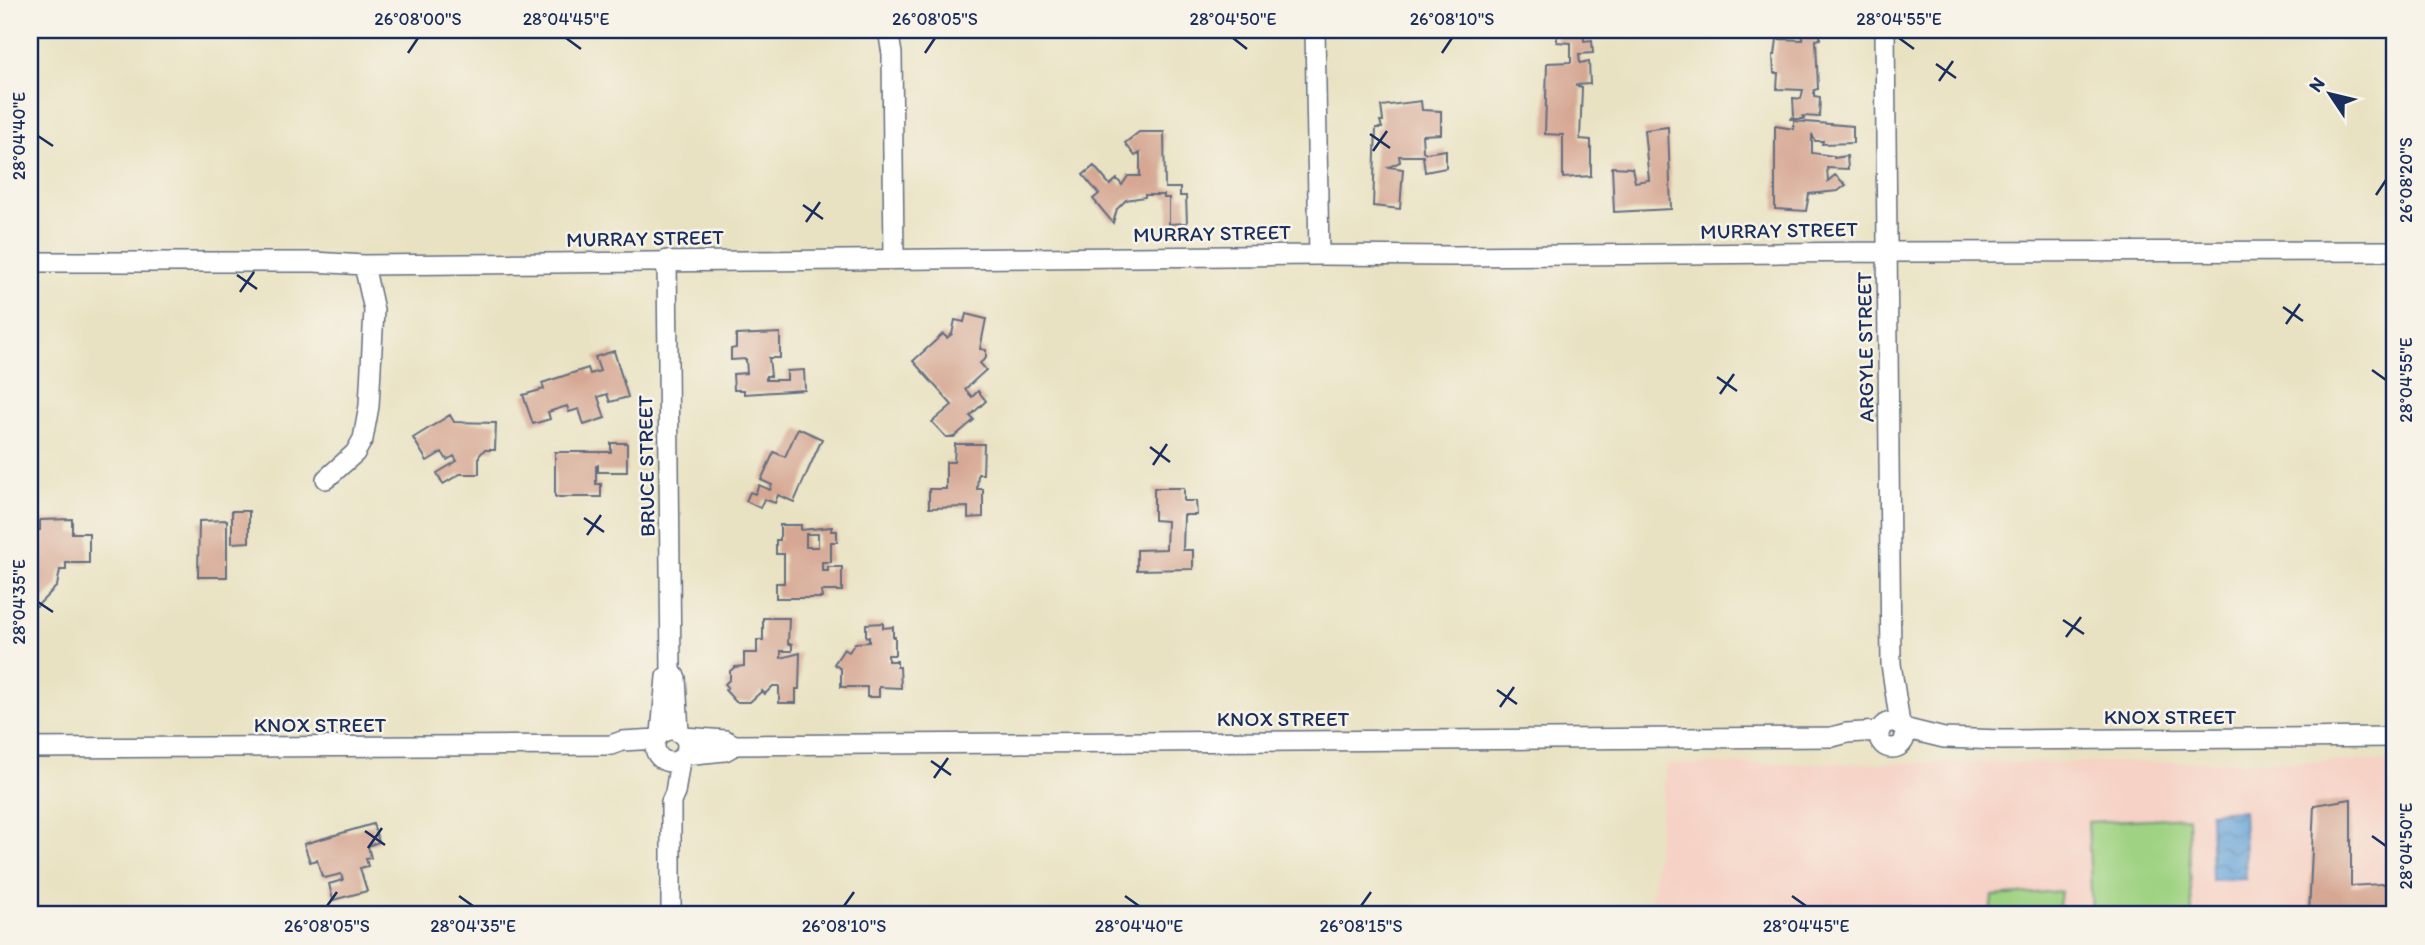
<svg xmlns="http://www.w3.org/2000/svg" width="2425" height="945" viewBox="0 0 2425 945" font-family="Itim,sans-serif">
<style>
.built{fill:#f6d1c5}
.green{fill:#9fd282;stroke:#5d8070;stroke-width:2}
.water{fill:url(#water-waves);stroke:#416a9b;stroke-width:2}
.building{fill:#d6a793;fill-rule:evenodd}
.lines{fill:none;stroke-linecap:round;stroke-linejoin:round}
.minor-casing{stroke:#636e81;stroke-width:22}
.minor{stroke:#fff;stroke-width:19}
.ticks{fill:none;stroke:#1b2f5e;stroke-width:2.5}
.labels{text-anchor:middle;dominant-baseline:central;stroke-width:5;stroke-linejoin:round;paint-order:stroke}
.street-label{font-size:21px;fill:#1b2f5e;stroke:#f7f3e8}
.neatline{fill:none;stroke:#1b2f5e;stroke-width:2.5}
.ticks-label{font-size:18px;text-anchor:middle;fill:#1b2f5e}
</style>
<defs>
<pattern id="water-waves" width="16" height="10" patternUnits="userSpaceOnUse" patternTransform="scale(1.75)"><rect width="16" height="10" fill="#67a4d8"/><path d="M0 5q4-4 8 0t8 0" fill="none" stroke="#5486b2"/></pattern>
</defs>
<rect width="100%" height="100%" fill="#f7f3e8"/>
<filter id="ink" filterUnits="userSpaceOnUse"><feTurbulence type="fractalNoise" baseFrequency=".0143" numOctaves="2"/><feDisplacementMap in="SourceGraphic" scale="14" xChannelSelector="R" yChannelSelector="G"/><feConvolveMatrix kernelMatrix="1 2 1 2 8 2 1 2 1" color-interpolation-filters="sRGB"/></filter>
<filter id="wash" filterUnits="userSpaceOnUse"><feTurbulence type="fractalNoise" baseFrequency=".00686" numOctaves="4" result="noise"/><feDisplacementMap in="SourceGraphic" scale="28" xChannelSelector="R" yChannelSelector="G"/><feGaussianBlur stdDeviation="1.57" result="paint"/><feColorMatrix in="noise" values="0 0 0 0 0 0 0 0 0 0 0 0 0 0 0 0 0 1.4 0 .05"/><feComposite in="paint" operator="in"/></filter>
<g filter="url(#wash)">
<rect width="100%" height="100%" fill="#e9e2c2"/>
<!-- built -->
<path class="built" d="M2395 761V915H1650L1666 764Z"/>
<!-- green -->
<path class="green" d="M2188 817 2192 915H2092L2088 822Z
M2061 891 2058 915H1990L1992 896Z"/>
<!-- water -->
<path class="water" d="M2243 810 2246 879 2212 880 2210 812Z"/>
<g id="blocks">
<!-- building -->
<path class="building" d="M1557 30H1583L1584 41 1592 40 1593 53 1579 54 1580 63 1589 61 1590 84 1575 85 1582 88 1580 139 1591 140V176L1563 178V135L1545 134 1547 63 1571 62V43L1557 42Z
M1802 30H1820V39L1816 40 1818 89 1814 90V96L1820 97 1819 117 1803 116 1804 119H1791L1794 116 1793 98 1801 99 1803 90 1777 89 1778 73H1774L1773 55H1775L1777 39 1803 40Z
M1421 101 1422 110 1441 111V134L1422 135 1423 151 1426 153 1446 150V168L1425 172 1423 156H1399L1400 162 1389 167 1403 169 1400 209 1373 206 1376 128H1382L1380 121H1383L1381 106Z
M1794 121 1853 126V143L1822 144 1823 141H1815L1812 134V153L1834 156V158L1847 156 1848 169 1827 168 1828 181 1835 175 1846 185 1838 191 1809 194 1806 211 1775 209V126L1794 129Z
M1668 127 1671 209 1614 212 1612 167 1632 168 1635 182 1649 180 1644 130Z
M1139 132H1164L1165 188H1180V196H1186L1187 223 1169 224V198H1164V195H1145V197L1126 200 1117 209 1113 223 1093 199 1099 194 1083 175 1094 166 1110 185 1117 179 1122 185 1128 176H1140V153L1135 156 1125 143Z
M966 314 986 319 980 349 986 350V358L980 363 986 370 965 389 972 397 978 391 986 401 970 416 974 420 954 437H946L932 422 952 405 913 361 943 334 947 338 952 334 955 320 964 322Z
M780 333V358H769L771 376H766V380H787V371L804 370 805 390 744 394V390H734L733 374 747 373 746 359 731 360V349L736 348V335Z
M614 351 628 397 610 402 607 394 598 397 605 418 584 425 579 409 569 412 567 406 548 412 550 419 533 424 523 395 544 389 542 383 588 368 590 374 600 371 595 357Z
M450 415 454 422 496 423 495 450H484L479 456V474H460L443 484 437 473 457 461 454 456 447 460 442 452 427 461 413 438Z
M798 428 822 439 794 502 778 495 775 503 764 499 760 508 746 501 750 492 755 494 759 485 770 490 772 485 761 480 774 452 785 457Z
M611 443H627V472H598V465L596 466V484H601V497H555V452H611Z
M955 444H984L983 474H978L977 489H983V517L968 518V507L929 508V489H946V462H954Z
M1154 488H1184V501H1196L1197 515H1184L1183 550H1193V569L1137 570V550L1166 549 1167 521 1154 520Z
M232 511H249V542L232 543Z
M72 519V533H89V563H66V570H60L57 586 37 606H30V581L36 575 34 530H40V520Z
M227 520V577H198L199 521Z
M780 525H801V530L832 527 831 531H837V542H831V562H822V571H828V567H842V591H821L822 598H776V583H784V554H776V540H780ZM806 534H818V547H806Z
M763 618H789L788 644H792V651H781V658L800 653 799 689H796V703H779V686H773L765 694 762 691 750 702H736L725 690 728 687 725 684 730 679V671L735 667 744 666V653H757V640H763Z
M883 623V628L893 627V637H895V655H888V661H897V667H900L901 688 879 687V697H867V687H841V669L834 664 844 649 849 652 855 643 869 642V637H866V624Z
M2351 799V886L2395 883V915H2309L2314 805Z
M373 824 379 842 368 846 371 858 366 859 368 866 360 868 367 891 333 900 329 884 343 880 341 874 325 878 322 876 317 860 310 862 304 844Z"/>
</g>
</g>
<g filter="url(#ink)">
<use href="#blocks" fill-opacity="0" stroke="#636e81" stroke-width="2"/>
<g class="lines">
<!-- minor casing -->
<g class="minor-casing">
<path id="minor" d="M888 30 892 54 894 259
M1315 30 1319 255
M1885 30 1891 664 1900 724
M667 260 671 671 676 678 679 733
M30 262H314L364 265 1319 255 1454 256 1886 252 2395 251
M326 479 355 453 363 439 369 406 374 310 364 265
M1879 735a13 13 0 1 1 26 0a13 13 0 1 1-26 0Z
M1903 728 1944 738 2002 740 2395 737
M655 746a16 16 0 1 1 32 0a16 16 0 1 1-32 0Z
M661 734 666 677
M684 737 725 740 735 745 1832 737 1847 733 1880 731
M30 748 611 745 622 741 657 739
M684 755 725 751 734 746
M671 915V802L675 793 680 760"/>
</g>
<!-- minor -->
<use href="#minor" class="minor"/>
</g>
</g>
<!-- ticks -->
<path class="ticks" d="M566 38 581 49M1233 38 1247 49M1899 38 1914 49M408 53 418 38M925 53 935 38M1442 53 1452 38M1936 64 1956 78M1939 81 1953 61M1370 134 1390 148M38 136 53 146M1373 151 1387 131M2376 195 2386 180M803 205 823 219M806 222 820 202M237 275 257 289M240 292 254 272M2283 307 2303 321M2286 324 2300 304M2372 370 2386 380M1717 377 1737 391M1720 394 1734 374M1150 447 1170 462M1153 465 1167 444M584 518 604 532M587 535 601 515M38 602 53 612M2063 620 2084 634M2066 637 2081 617M1497 690 1517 704M1500 707 1514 687M931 761 951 775M934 778 948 758M365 831 385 845M2372 836 2386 846M368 848 382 828M459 896 473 906M1125 896 1139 906M1792 896 1806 906M327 906 337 892M844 906 854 892M1361 906 1371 892"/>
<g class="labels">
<!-- street labels -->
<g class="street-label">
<text transform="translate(1779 230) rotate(-1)">MURRAY STREET</text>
<text transform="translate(1212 233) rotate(-1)">MURRAY STREET</text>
<text transform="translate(645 238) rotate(-1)">MURRAY STREET</text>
<text transform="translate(1865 347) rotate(-91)">ARGYLE STREET</text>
<text transform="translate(646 466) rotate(-91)">BRUCE STREET</text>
<text x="2170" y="716">KNOX STREET</text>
<text x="1283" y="718">KNOX STREET</text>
<text x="320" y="724">KNOX STREET</text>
</g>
</g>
<!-- margin -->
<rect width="2425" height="945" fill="none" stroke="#f7f3e8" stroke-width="77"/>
<!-- north arrow -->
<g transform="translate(2330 94) rotate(305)" stroke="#f7f3e8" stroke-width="5" paint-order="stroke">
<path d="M0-5L12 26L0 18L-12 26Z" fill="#1b2f5e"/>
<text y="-10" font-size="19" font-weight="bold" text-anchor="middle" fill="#1b2f5e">N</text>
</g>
<rect x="38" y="38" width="2348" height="868" class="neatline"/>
<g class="ticks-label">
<text x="418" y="25">26°08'00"S</text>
<text x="566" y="25">28°04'45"E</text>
<text x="935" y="25">26°08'05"S</text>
<text x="1233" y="25">28°04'50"E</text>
<text x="1452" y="25">26°08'10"S</text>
<text x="1899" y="25">28°04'55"E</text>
<text transform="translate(19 136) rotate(-90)" y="6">28°04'40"E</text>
<text transform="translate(2406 180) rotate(-90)" y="6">26°08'20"S</text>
<text transform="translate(2406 380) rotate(-90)" y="6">28°04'55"E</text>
<text transform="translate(19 602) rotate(-90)" y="6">28°04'35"E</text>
<text transform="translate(2406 846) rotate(-90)" y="6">28°04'50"E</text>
<text x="327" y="932">26°08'05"S</text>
<text x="473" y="932">28°04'35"E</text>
<text x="844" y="932">26°08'10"S</text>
<text x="1139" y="932">28°04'40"E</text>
<text x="1361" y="932">26°08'15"S</text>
<text x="1806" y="932">28°04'45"E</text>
</g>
</svg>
